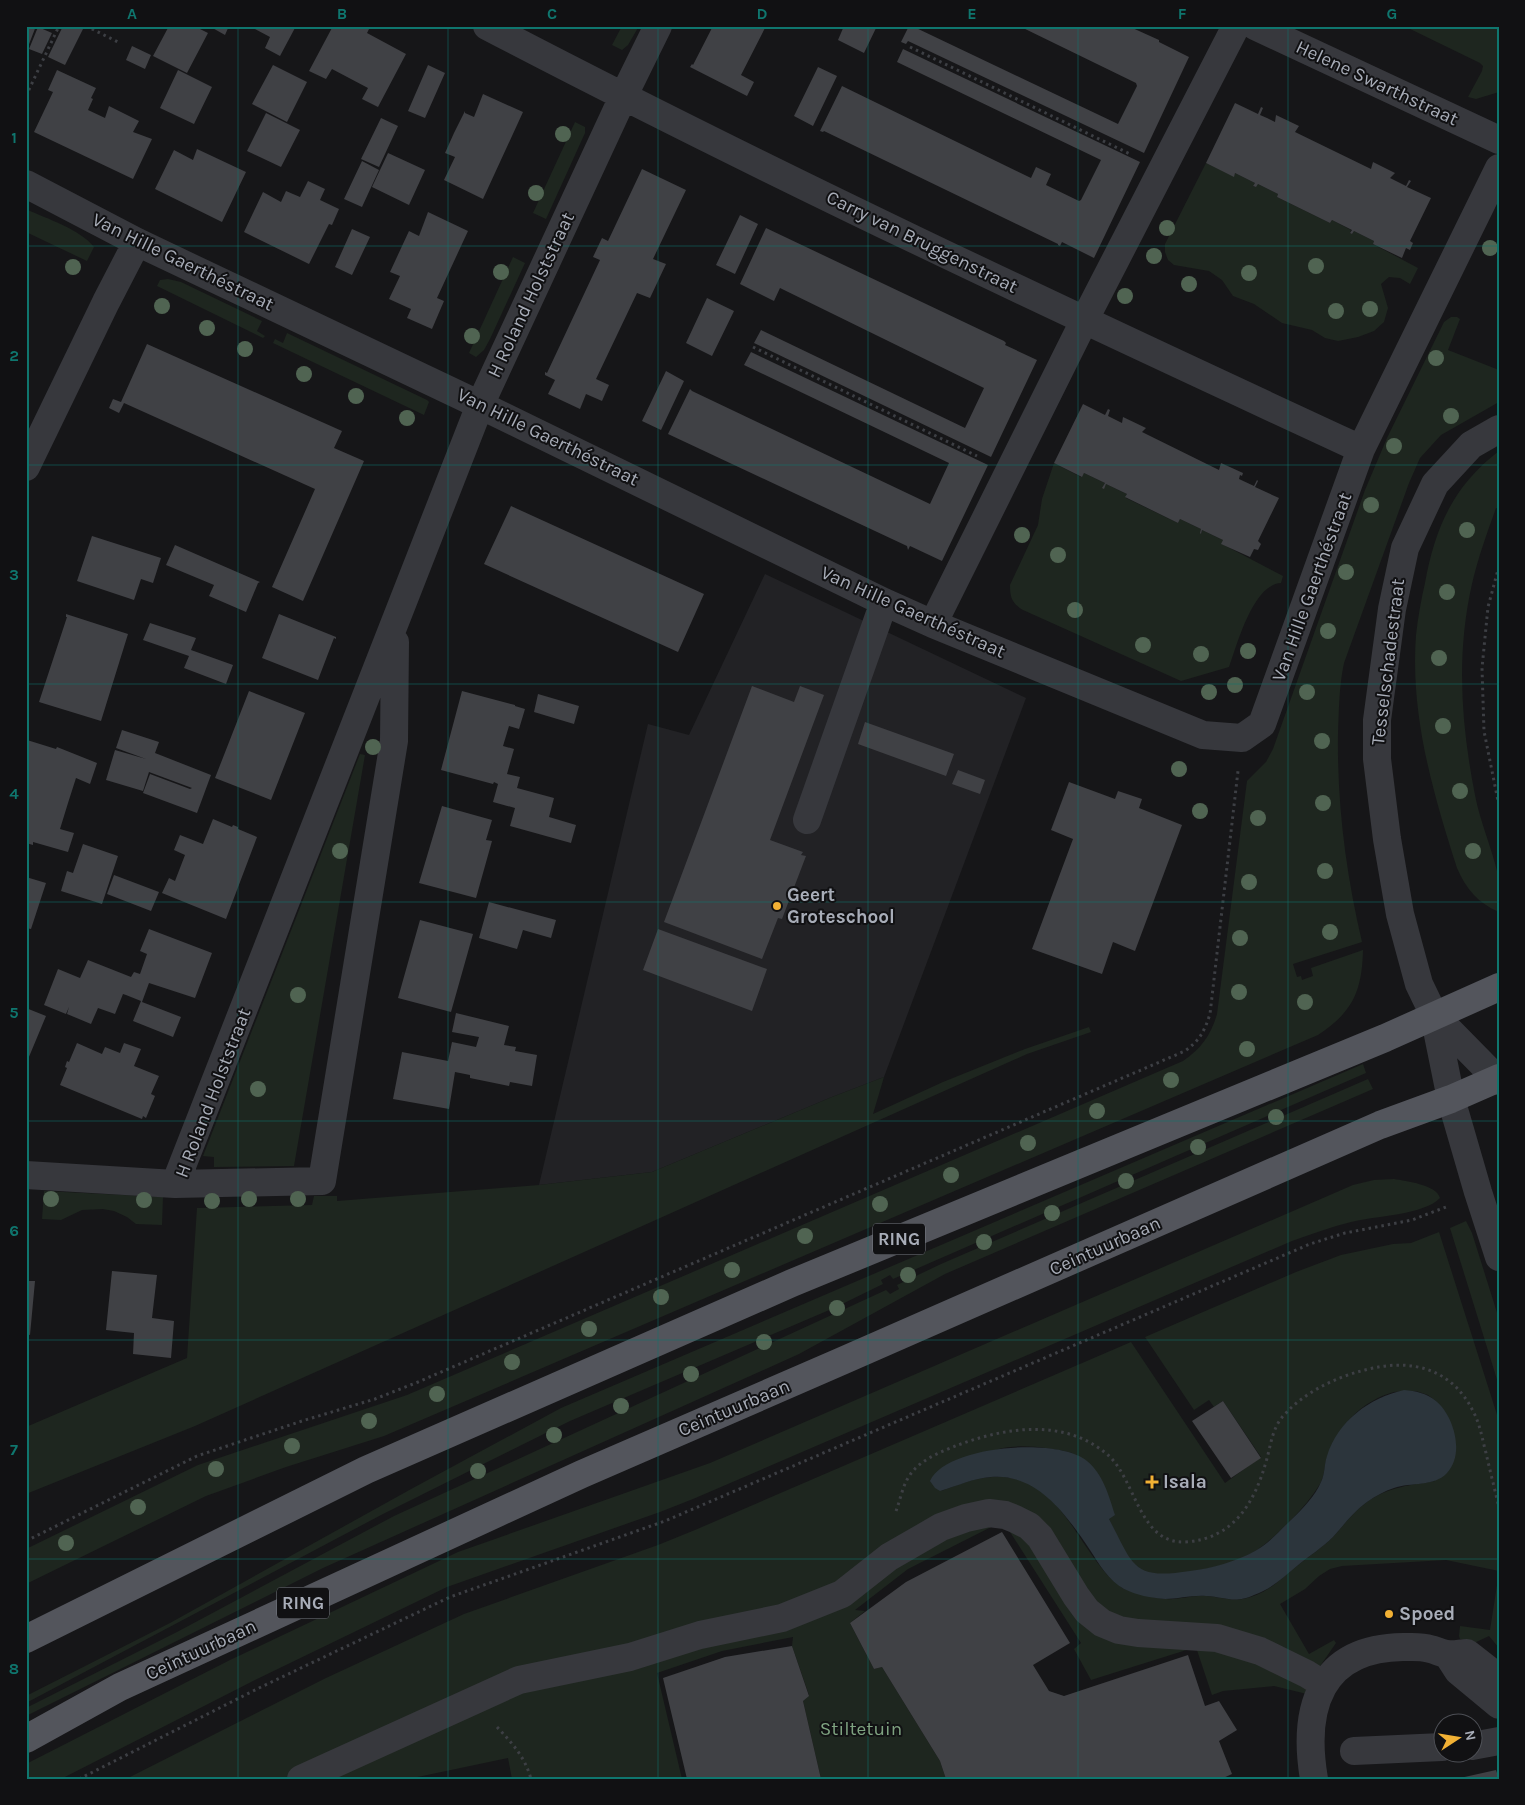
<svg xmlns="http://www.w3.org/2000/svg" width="1525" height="1805" viewBox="0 0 1525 1805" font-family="Karla,sans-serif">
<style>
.built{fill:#222225}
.green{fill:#1e261f;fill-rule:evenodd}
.water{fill:#2c353c}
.building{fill:#404145}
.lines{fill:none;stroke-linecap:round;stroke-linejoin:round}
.path{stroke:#3d3f44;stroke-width:3;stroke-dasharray:2.5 4;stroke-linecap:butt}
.minor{stroke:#37383d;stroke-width:28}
.major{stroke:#53555c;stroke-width:28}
.tree{fill:#506452}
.grid{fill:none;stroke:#0f766e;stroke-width:1;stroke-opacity:0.55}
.poi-dot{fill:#f2b134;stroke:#111113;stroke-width:2}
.labels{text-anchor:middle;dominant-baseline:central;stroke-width:4;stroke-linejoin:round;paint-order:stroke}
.shield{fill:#111113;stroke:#7b7e86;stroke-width:1}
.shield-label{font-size:18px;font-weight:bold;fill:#a8adb8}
.street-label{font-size:19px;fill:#a8adb8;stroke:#111113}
.poi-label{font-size:19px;font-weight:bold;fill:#a8adb8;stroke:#111113;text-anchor:start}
.park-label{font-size:19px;fill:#7fa381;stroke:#111113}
.neatline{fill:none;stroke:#0f766e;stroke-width:2}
.grid-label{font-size:16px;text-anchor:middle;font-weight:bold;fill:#0f766e}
</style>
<rect width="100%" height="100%" fill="#161618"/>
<!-- built -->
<path class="built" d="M765 574 1026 698 884 1077 832 1097 652 1172 539 1185 648 724 689 735Z"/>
<!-- green -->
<path class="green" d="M622 26H639L628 45 622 50 612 45Z
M1404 26H1499V92L1476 99 1468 97 1482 71 1483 66 1480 63Z
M575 122 585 127V133L546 219 533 213Z
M1206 163 1233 176 1235 173 1255 183 1253 186 1255 187 1258 184 1278 194 1277 197 1330 223 1332 220 1351 230 1350 233 1352 234 1354 231 1374 241 1373 244 1418 268 1410 284 1400 278 1389 277 1381 284 1388 308 1384 322 1374 331 1358 337 1338 341 1325 338 1312 330 1282 323 1254 304 1233 296 1222 280 1209 271 1174 265 1168 260 1165 252V244Z
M26 209C47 219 80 229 94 247L87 261 26 232Z
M513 257 525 263 490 339 484 350 476 357 469 353Z
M168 279 181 282 262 321 257 331 265 336 263 338 157 286 160 280Z
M1451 317H1457L1460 319 1448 350 1499 370V402L1441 435 1420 458 1409 483 1344 663C1339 686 1339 710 1338 734 1337 805 1346 873 1362 942L1293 964 1297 977 1301 976 1302 980 1313 976 1311 968 1363 950C1362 991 1353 1012 1318 1035L384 1436 286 1467 206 1496 26 1584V1549L198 1465 407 1395 1183 1061C1201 1049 1211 1035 1217 1014L1247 781 1266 762 1273 749 1365 490 1387 438 1444 322Z
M287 333 427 400 429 402 424 415 273 343 275 339 283 343Z
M1499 451V509L1496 508C1487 533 1478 558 1472 584 1456 655 1461 724 1475 795 1480 822 1492 848 1498 875 1501 886 1499 900 1499 912 1478 903 1466 889 1457 868 1433 793 1410 715 1416 635 1418 617 1421 600 1425 583 1435 528 1453 486 1499 451Z
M1054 463 1081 477 1084 473 1105 483 1103 487H1104L1106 484 1127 494 1126 498 1178 523 1180 519 1201 529V534L1202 530 1223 540 1222 544 1283 576 1281 583C1253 584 1237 645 1229 667L1181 681 1023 610C1012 603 1010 598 1010 585L1038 525 1042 499Z
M360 754 365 755 294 1166 214 1167V1157L203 1156Z
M1089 1027 1091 1032 1027 1054 195 1426 26 1494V1427L187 1358 197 1208 312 1205 314 1196H337V1201L539 1185 652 1172 832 1097 884 1077 873 1114 943 1082 1025 1049Z
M1363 1064 1366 1073 893 1279 890 1275 881 1280 883 1284 834 1308 570 1421 383 1514 26 1703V1696L170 1623 413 1488 561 1408Z
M1368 1079 1373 1089 945 1274 799 1354 323 1568 26 1716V1708L177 1632 394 1516 886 1290 890 1294 899 1289 897 1285 941 1264Z
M1394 1179C1406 1181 1437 1185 1440 1198 1424 1215 1374 1216 1351 1222 1331 1227 1312 1234 1292 1241L693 1499 660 1512 447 1587 255 1680 61 1779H26V1764L230 1660 458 1552 710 1463 1353 1185 1374 1180Z
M44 1191 163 1197 162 1225 136 1224 127 1217 114 1211 103 1209 82 1210 61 1220 42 1219Z
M1466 1221 1472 1233 1499 1319V1386L1450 1228Z
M1439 1232 1499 1421V1571L1446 1560 1342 1566 1330 1569 1319 1576 1305 1589 1280 1604 1309 1654 1334 1640 1336 1643 1316 1672 1307 1694 1274 1686 1223 1691 1212 1695 1196 1647 1091 1680 1074 1649 1081 1643 1003 1521 908 1569 855 1610 865 1611 850 1623 874 1669 882 1667 940 1761 946 1779H821L803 1701 809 1695 792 1646 793 1637 722 1651 657 1673 682 1779H512L508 1758 408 1779H126L326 1678 464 1614 658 1545 695 1530 1131 1342 1225 1483 1261 1457 1223 1401 1214 1407 1209 1400 1194 1410 1145 1337 1296 1272 1341 1255 1393 1244 1411 1243ZM1416 1391 1428 1395 1437 1402 1435 1481C1411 1485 1388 1487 1367 1502 1353 1512 1344 1525 1333 1537 1322 1548 1309 1556 1297 1566 1280 1579 1270 1592 1247 1598 1232 1602 1221 1597 1206 1596 1193 1595 1179 1600 1165 1599 1156 1598 1128 1592 1121 1587 1077 1555 1063 1472 992 1477 974 1478 957 1485 941 1491 957 1479 977 1461 994 1451 1011 1442 1053 1448 1072 1453 1084 1475 1097 1497 1109 1519 1117 1534 1122 1553 1135 1565 1150 1579 1171 1575 1189 1572 1212 1568 1238 1563 1257 1550 1270 1541 1281 1530 1291 1520 1302 1509 1312 1497 1320 1484 1325 1476 1324 1464 1328 1455 1338 1426 1363 1400 1394 1392 1401 1391 1409 1391 1416 1391Z
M1499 1572V1648L1489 1636 1472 1644 1466 1640 1460 1639 1459 1636 1460 1626 1490 1630Z"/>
<!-- water -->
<path class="water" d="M1404 1390C1416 1391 1426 1393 1436 1401 1454 1416 1465 1454 1447 1473 1434 1487 1411 1482 1394 1488 1385 1491 1375 1496 1367 1502 1353 1512 1344 1525 1333 1537 1322 1548 1309 1556 1297 1566 1282 1578 1273 1588 1254 1595 1234 1604 1226 1597 1206 1596 1192 1595 1178 1599 1165 1599 1151 1598 1136 1595 1124 1589 1109 1581 1099 1564 1090 1550 1067 1516 1038 1473 991 1477 974 1478 957 1486 940 1491L935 1488 930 1481C946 1445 1059 1437 1087 1461 1103 1474 1109 1496 1115 1515L1109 1519C1134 1566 1132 1580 1190 1571 1213 1568 1235 1562 1255 1551 1270 1543 1281 1529 1293 1518 1303 1508 1315 1496 1321 1482 1325 1474 1324 1465 1327 1456 1338 1421 1369 1398 1404 1390Z"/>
<!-- building -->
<path class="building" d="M26 26H36L26 52Z
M63 26 84 27 65 65 48 57Z
M169 26H194L208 33 187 73 153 56Z
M209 26H229L225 35Z
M249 26H296L280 56 265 48 270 37Z
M333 26H367L370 27 367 33 406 54 378 107 362 99 368 88 332 69 326 79 309 71Z
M713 26H766L741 75 754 82 747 96 690 67 692 64 693 65Z
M844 26H877L864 53 838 40Z
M909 26H912L1118 124 1137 86 1136 83 1019 26H1128L1159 40V42L1189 57 1144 153 908 41 906 44 901 42Z
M38 27 52 33 42 54 29 49Z
M132 46 151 55 145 69 126 60Z
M903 49 1140 162 1094 258 1062 242 1060 246 1058 245V244L824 131 823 132 820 131 842 86 1031 178 1036 167 1051 174 1046 185 1079 201 1081 200 1101 160 897 62Z
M273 65 307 82 287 122 252 104Z
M428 65 445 73 425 118 408 111Z
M818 67 837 76 813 126 794 116Z
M57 70 96 88 91 98 93 99 88 110 105 118 109 106 139 121 133 132 152 139 133 179 34 132 53 92 48 90Z
M178 70 212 87 194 124 160 108Z
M483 94 523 112 483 199 444 180 455 157 445 153 454 133 465 111V113L474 117Z
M1235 103 1258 114 1261 107 1263 108 1260 115 1267 118 1275 122 1276 115 1299 126 1295 132 1371 169 1373 162 1395 173 1390 178 1406 186 1409 180 1411 181 1407 187 1431 198 1410 241 1413 243 1410 250 1406 248 1402 258 1373 244 1374 241 1354 231 1352 234 1350 233 1352 230 1332 220 1330 223 1277 197 1278 194 1258 184 1256 187 1253 186 1255 183 1235 173 1234 177 1206 163Z
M266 113 300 130 281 167 247 151Z
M381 118 398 126 379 167 361 159Z
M197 149 246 172 222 222 155 189 174 150 193 160Z
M388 153 425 170 409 205 372 187Z
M362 161 379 170 362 207 344 199Z
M642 169 686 190 653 259 666 264 650 298 637 293 596 379 609 385 602 401 586 394 580 409 548 394 555 380 545 375V372L547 373 600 260 593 257 602 238 608 241Z
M308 181 325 189 320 200 339 209 332 225 329 224 309 264 244 232 263 192 281 202 286 191 300 197Z
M428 212 468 231 437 298 444 301 432 329 407 318 411 309 389 299 400 276 390 272 409 231 419 236Z
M740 215 758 224 735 274 716 265Z
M766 228 1004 341 1006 343 1005 345 1037 360 991 457 754 343 761 330 965 428 984 388 780 288 774 301 740 284Z
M352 229 370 237 352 275 335 267Z
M707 298 734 311 712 356 686 343Z
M147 344 342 431 334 448 364 461 303 601 272 587 315 489 124 403 119 413 109 408 113 399 121 402Z
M751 352 988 465 942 561 910 546 908 550 907 546 668 434 690 389 692 391 930 504 949 463 744 365Z
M666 371 684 381 661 430 642 421Z
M1083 404 1105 415 1108 409 1110 410 1108 416 1122 423 1123 417 1146 428 1142 432 1219 470 1221 463 1243 473 1242 476 1240 475 1239 479 1254 486 1257 480 1258 481 1255 487 1279 498 1258 541 1261 544 1258 550 1254 549 1250 557 1221 544 1223 540 1202 530 1201 534 1200 533 1201 529 1180 519 1178 523 1125 497 1127 494 1106 484 1104 489 1102 488 1105 483 1084 473 1082 477 1054 463Z
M511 506 704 594 678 652 484 564Z
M92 536 161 558 153 583 141 579 134 600 77 581Z
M175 545 260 582 258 583 246 612 209 596 214 585 166 565Z
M66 614 128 634 101 721 39 702 67 617H66Z
M279 614 336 637V639L334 638 318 680 262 658Z
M150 623 196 638 191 650 233 665 226 684 184 668 189 656 143 640Z
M752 686 794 702 800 686 824 695 770 840 803 852 801 855 806 856 782 919 778 918 762 959 664 922Z
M249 691 305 713 271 800 215 778Z
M462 691 515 705V706L525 709 519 729 509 726 503 746 514 749 507 774 520 777 517 788 554 798 549 817 576 825 571 843 510 826 515 808 493 802 498 784 494 782 493 784 441 770Z
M538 694 579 706 574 724 534 712Z
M865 722 954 754 946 776 858 744Z
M122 730 159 742 155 753 211 775 197 813 143 793 150 774 190 789 192 788 149 772 143 791 106 780 115 750 146 759 116 748Z
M27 740 56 749 57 747 97 763 90 784 76 778 68 803 60 829 74 833 68 852 33 842V845L26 843Z
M958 770 985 780 980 794 952 784Z
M1069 782 1115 799 1118 791 1142 799 1139 808 1182 825 1135 951 1113 942 1102 974 1032 949 1073 839 1051 830Z
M442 806 492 820 486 840 492 841 476 898 419 883Z
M213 819 232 827 233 825 238 827V829L257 837 226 919 162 893 169 878 175 881 185 855 174 850 180 835 203 844Z
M83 844 118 856 102 904 61 891 67 871 73 873Z
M114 875 159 892 151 911 107 894Z
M26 877 46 883 31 929 26 928Z
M489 902 556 920 551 938 523 930 517 949 479 938Z
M420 920 473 934 451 1012 398 998Z
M149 929 212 953 195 998 149 983 142 1002 181 1017 173 1037 133 1021 141 1001 126 995 123 994 115 1014 98 1008 91 1024 67 1014 69 1007 66 1014 44 1005 58 969 80 978 88 960 131 977 134 972 140 974 147 954 140 951Z
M658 929 767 969 752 1011 643 970Z
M26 1008 46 1016 26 1064Z
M456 1013 509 1026 504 1045 516 1047 515 1051 537 1055 532 1086 510 1082 509 1086 470 1078V1075L455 1072 449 1109 393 1099 402 1052 448 1061 452 1042 476 1047 479 1037 452 1032Z
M77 1043 102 1054 105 1047 120 1053 124 1043 141 1049 134 1066 159 1076 151 1094 155 1096 146 1118 143 1116 142 1119 60 1085 67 1068 65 1067 67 1061 69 1062Z
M112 1271 157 1275 152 1318 174 1321 171 1358 133 1354 134 1333 106 1330Z
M26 1281H35L30 1335 26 1334Z
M1223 1401 1261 1458 1231 1478 1192 1421Z
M1002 1532 1070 1643 1033 1665 1049 1691 1064 1696 1188 1655 1205 1706 1219 1701 1237 1730 1219 1741 1232 1774 1221 1779H946L940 1761 882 1667 874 1669 850 1623 906 1582Z
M792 1646 809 1696 803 1701 821 1779H687L663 1678 725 1657Z
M1496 1770 1499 1779H1461L1460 1778Z"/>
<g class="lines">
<!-- path -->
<path class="path" d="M86 26 118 42
M910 47 1132 155
M26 96 59 26
M753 347 977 456
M1499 566 1488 607 1482 668 1484 731 1499 806
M896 1511C901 1498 903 1482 913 1471 924 1458 943 1451 958 1445 1007 1427 1065 1418 1108 1455 1136 1480 1139 1544 1185 1542 1233 1539 1254 1504 1266 1462 1271 1445 1272 1427 1285 1414 1305 1392 1336 1377 1365 1370 1409 1358 1451 1367 1473 1411 1480 1424 1482 1438 1486 1453 1490 1471 1495 1490 1499 1508
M26 1541 197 1456 302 1421 375 1399 418 1382 1185 1051C1200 1040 1204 1032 1210 1014L1238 771
M497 1727C512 1743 525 1757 531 1779
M79 1779 259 1688 450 1597 665 1521 1310 1244 1345 1233 1412 1220 1446 1207"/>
<!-- minor -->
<path class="minor" d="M487 26C774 176 1067 313 1361 449
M1255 26 1499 140
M26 184 137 242 480 405 884 602 933 624 1203 735 1242 738 1262 724 1361 449 1499 168
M1499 429 1471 445 1435 484 1405 548 1392 609 1377 720V759L1387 839 1400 914 1419 984 1434 1015 1451 1099 1478 1192 1499 1257
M26 467 106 302 137 242
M933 624 1084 321 1236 26
M807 820 884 602
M1434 1015 1499 1081
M26 1175 175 1184 322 1181 394 741 395 642
M175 1184 480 405 623 97 658 26
M1447 1654 1458 1671 1499 1705
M1472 1746 1499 1741
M1354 1751 1442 1747
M301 1779 519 1680 630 1657 700 1635 782 1618 842 1594 889 1557 941 1527 966 1518 989 1513 1005 1515 1015 1519 1029 1526 1040 1537 1076 1596 1087 1611 1102 1623 1119 1630 1138 1633 1217 1638 1260 1651 1307 1674 1323 1684
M1314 1779C1302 1708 1320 1648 1403 1647 1412 1647 1421 1646 1430 1649 1436 1650 1442 1654 1448 1654 1454 1655 1461 1653 1467 1653L1499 1678"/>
<!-- major -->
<path class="major" d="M26 1639 366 1470 792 1283 1385 1038 1499 987
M26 1739 120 1687 582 1474 842 1361 1380 1125 1451 1099 1499 1078"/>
</g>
<!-- trees -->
<g class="tree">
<circle cx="563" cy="134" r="8"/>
<circle cx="536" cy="193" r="8"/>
<circle cx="1167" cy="228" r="8"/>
<circle cx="1490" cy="248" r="8"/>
<circle cx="1154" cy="256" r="8"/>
<circle cx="1316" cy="266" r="8"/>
<circle cx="73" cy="267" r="8"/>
<circle cx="501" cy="272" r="8"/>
<circle cx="1249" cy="273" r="8"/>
<circle cx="1189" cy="284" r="8"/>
<circle cx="1125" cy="296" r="8"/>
<circle cx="162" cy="306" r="8"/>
<circle cx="1370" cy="309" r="8"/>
<circle cx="1336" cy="311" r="8"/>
<circle cx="207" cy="328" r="8"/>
<circle cx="472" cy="336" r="8"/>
<circle cx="245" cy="349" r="8"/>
<circle cx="1436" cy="358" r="8"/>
<circle cx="304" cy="374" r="8"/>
<circle cx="356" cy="396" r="8"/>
<circle cx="1451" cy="416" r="8"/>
<circle cx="407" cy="418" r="8"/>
<circle cx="1394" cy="446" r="8"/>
<circle cx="1371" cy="505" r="8"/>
<circle cx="1467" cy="530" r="8"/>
<circle cx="1022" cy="535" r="8"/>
<circle cx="1058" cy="555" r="8"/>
<circle cx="1346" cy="572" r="8"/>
<circle cx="1447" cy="592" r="8"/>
<circle cx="1075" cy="610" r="8"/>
<circle cx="1328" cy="631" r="8"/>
<circle cx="1143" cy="645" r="8"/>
<circle cx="1248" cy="651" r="8"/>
<circle cx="1201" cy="654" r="8"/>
<circle cx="1439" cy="658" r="8"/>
<circle cx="1235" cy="685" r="8"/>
<circle cx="1209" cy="692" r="8"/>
<circle cx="1307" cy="692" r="8"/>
<circle cx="1443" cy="726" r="8"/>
<circle cx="1322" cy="741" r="8"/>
<circle cx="373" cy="747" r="8"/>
<circle cx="1179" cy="769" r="8"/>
<circle cx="1460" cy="791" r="8"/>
<circle cx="1323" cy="803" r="8"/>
<circle cx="1200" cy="811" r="8"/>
<circle cx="1258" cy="818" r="8"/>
<circle cx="340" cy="851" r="8"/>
<circle cx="1473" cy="851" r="8"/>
<circle cx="1325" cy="871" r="8"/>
<circle cx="1249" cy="882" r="8"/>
<circle cx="1330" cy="932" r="8"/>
<circle cx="1240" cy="938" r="8"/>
<circle cx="1239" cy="992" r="8"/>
<circle cx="298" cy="995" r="8"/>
<circle cx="1305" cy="1002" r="8"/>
<circle cx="1247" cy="1049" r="8"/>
<circle cx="1171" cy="1080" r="8"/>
<circle cx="258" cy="1089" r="8"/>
<circle cx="1097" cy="1111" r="8"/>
<circle cx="1276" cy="1117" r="8"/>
<circle cx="1028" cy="1143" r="8"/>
<circle cx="1198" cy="1147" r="8"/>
<circle cx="951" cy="1175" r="8"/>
<circle cx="1126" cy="1181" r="8"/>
<circle cx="51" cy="1199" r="8"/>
<circle cx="249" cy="1199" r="8"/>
<circle cx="298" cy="1199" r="8"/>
<circle cx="144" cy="1200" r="8"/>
<circle cx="212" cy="1201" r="8"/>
<circle cx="880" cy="1204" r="8"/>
<circle cx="1052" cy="1213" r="8"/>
<circle cx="805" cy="1236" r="8"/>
<circle cx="984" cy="1242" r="8"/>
<circle cx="732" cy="1270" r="8"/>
<circle cx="908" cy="1275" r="8"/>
<circle cx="661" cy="1297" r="8"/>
<circle cx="837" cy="1308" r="8"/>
<circle cx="589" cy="1329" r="8"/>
<circle cx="764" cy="1342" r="8"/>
<circle cx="512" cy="1362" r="8"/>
<circle cx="691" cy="1374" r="8"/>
<circle cx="437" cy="1394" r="8"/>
<circle cx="621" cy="1406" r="8"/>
<circle cx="369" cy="1421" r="8"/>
<circle cx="554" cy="1435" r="8"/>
<circle cx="292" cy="1446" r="8"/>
<circle cx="216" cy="1469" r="8"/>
<circle cx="478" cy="1471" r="8"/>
<circle cx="138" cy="1507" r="8"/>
<circle cx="66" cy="1543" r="8"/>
</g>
<!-- grid -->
<path class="grid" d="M238 26V1779M448 26V1779M658 26V1779M868 26V1779M1078 26V1779M1288 26V1779M26 246H1499M26 465H1499M26 684H1499M26 902H1499M26 1121H1499M26 1340H1499M26 1559H1499"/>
<!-- markers -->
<g class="poi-dot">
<circle cx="777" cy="906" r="5"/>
<path d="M1149.5 1474.5h5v5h5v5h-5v5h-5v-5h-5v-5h5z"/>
<circle cx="1389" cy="1614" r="5"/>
</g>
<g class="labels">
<!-- shield labels -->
<g class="shield">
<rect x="873" y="1223.5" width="52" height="31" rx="4"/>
<rect x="277" y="1587.5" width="52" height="31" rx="4"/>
</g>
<g class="shield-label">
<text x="899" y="1239">RING</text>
<text x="303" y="1603">RING</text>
</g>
<!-- street labels -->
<g class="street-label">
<text transform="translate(1377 83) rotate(25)">Helene Swarthstraat</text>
<text transform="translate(922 242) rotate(26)">Carry van Bruggenstraat</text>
<text transform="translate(183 262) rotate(26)">Van Hille Gaerthéstraat</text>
<text transform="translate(531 295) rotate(-65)">H Roland Holststraat</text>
<text transform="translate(548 437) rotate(26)">Van Hille Gaerthéstraat</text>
<text transform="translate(1312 587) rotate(-70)">Van Hille Gaerthéstraat</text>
<text transform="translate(913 612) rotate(24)">Van Hille Gaerthéstraat</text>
<text transform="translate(1388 662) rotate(-83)">Tesselschadestraat</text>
<text transform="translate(213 1093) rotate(-69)">H Roland Holststraat</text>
<text transform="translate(1105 1246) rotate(-24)">Ceintuurbaan</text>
<text transform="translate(734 1408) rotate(-23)">Ceintuurbaan</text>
<text transform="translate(201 1650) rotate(-25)">Ceintuurbaan</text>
</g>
<!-- poi labels -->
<g class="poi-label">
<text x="787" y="895">Geert<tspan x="787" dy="22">Groteschool</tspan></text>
<text x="1163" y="1482">Isala</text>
<text x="1399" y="1614">Spoed</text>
</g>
<!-- park labels -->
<g class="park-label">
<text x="861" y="1729">Stiltetuin</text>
</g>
</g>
<!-- border -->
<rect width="1525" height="1805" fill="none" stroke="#111113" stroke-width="55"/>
<!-- north arrow -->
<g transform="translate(1458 1738) rotate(78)"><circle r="24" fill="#111113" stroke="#4d4f55"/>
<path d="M0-4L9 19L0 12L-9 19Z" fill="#f2b134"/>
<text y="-8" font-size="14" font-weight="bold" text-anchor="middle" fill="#a8adb8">N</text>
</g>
<rect x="28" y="28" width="1470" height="1750" class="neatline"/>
<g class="grid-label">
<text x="132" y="19">A</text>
<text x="342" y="19">B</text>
<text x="552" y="19">C</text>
<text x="762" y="19">D</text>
<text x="972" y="19">E</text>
<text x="1182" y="19">F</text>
<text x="1392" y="19">G</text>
<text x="14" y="143">1</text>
<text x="14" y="361">2</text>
<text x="14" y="580">3</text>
<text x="14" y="799">4</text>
<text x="14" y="1018">5</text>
<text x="14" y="1236">6</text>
<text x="14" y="1455">7</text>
<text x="14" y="1674">8</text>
</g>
</svg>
